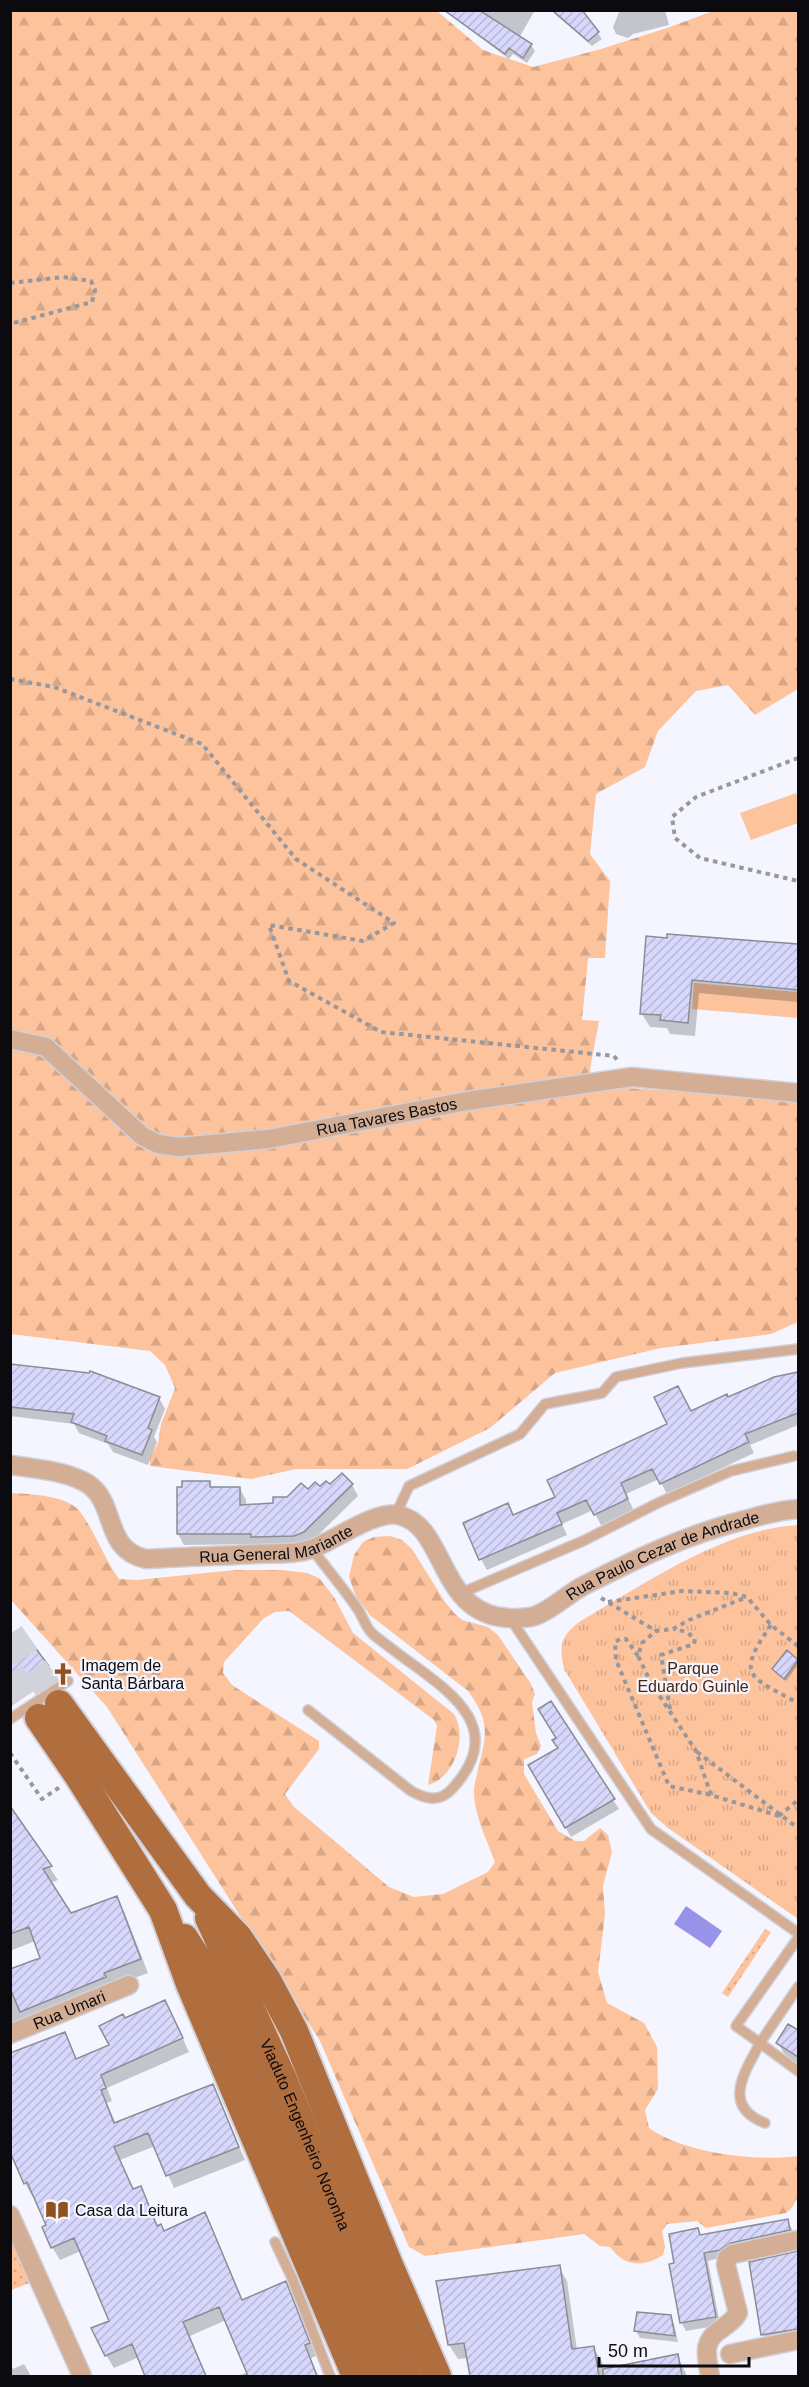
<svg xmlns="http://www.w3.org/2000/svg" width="809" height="2387" viewBox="0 0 809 2387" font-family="Arial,sans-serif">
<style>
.grass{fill:#fcc39d}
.forest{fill:url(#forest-firs)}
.park{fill:url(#park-tufts)}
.garden{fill:url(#garden-dots)}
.water{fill:#9793ea}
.shadow{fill:#0003}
.building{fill:url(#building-hatch);stroke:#8c8c97;stroke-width:1.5}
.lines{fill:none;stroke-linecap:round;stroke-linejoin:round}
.primary-tunnel{stroke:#d2d2db;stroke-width:28;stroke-dasharray:28 14;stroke-linecap:butt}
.service-casing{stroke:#d0d0d9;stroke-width:12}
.minor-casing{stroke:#d0d0d9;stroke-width:21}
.primary-casing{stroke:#d0d0d9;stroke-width:32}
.path{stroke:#97979e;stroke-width:4;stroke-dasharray:4.5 4.5;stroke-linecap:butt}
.service{stroke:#d3ad94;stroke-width:9}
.minor{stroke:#d3ad94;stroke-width:18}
.primary{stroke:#b06d3d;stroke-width:28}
.labels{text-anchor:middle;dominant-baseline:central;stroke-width:4.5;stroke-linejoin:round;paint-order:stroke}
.street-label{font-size:16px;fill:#0b0b0f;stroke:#f5f5ff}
.poi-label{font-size:16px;fill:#0b0b0f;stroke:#f5f5ff;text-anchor:start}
.park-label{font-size:16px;fill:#48260d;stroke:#f5f5ff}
</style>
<defs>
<pattern id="forest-firs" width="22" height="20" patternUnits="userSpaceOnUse" patternTransform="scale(1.5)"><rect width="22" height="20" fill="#fcc39d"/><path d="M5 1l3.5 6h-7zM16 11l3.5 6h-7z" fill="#d7a686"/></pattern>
<pattern id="park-tufts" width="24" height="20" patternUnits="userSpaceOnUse" patternTransform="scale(1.5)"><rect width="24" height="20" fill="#fcc39d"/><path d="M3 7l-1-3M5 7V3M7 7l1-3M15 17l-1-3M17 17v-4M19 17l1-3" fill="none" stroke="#d7a686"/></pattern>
<pattern id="garden-dots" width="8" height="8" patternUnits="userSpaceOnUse" patternTransform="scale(1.5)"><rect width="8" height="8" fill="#fcc39d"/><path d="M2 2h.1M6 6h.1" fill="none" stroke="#d7a686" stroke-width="1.8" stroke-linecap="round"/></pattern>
<pattern id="building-hatch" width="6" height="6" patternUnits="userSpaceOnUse" patternTransform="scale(1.5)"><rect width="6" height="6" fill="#d7d7fc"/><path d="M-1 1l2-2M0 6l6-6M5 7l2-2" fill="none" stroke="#b7b7d7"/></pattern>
</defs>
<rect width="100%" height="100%" fill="#f5f5ff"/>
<!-- grass -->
<path class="grass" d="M796 793 798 798V823L751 840 740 813Z
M694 983 798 992V1018L692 1009Z"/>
<!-- forest -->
<path class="forest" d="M11 11H437L483 50 533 67 601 49 670 27 713 11H798V689L755 715 728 685 696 691 658 731 645 767 596 794 590 854 610 881 605 958H588L582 1020 599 1021 590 1069 592 1086 798 1098V1322L771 1334 661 1348 555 1373 490 1428 407 1469H296L251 1479 150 1466V1458L158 1443 161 1424 175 1388 165 1365 150 1351 11 1334Z
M11 1493C30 1494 69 1495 81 1513 96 1534 104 1558 119 1579L137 1580 235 1570H282L307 1573 319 1578 334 1597 353 1633 454 1714C468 1736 455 1778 428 1785L437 1726 434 1720 289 1611 275 1612 264 1618 224 1662 223 1673 232 1685 319 1741V1749L285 1794 293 1806 389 1887 414 1897 443 1894 488 1872 495 1862C487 1840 474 1815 474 1791 474 1784 477 1776 478 1769 487 1734 490 1721 468 1691L371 1616 356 1597 349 1577 354 1555 363 1542 374 1537 390 1536 402 1540 412 1549 445 1602 455 1614 462 1620 488 1627 498 1635 531 1684 535 1694 532 1702 536 1733 541 1746 537 1754 524 1759V1774L558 1831 575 1841H584L600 1828 608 1835 612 1852 603 1886 605 1915 598 1972 607 2003 644 2023 657 2047 658 2089 645 2110 649 2128C684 2153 757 2162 798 2156 798 2177 804 2200 786 2213L706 2228 697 2221 667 2224 662 2231 665 2247 663 2255C642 2268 625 2267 610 2247L600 2246 584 2234 425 2256 409 2247 320 2041 107 1707 11 1600Z"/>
<!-- park -->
<path class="park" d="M798 1525V1919L668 1828 651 1813 564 1669C559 1646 560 1637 579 1622 643 1585 723 1529 798 1525Z"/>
<!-- garden -->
<path class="garden" d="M765 1929 771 1932 728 1997 722 1993Z
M10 2227 35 2281 11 2290H10Z"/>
<!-- water -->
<path class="water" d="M686 1906 722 1931 710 1948 674 1924Z"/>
<!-- shadow -->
<path class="shadow" d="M443 10H490L493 13 494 10H535L519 38 531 45 535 51 527 63 513 54 509 59Z
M550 10H580L602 39 592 46Z
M620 10H665L669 25 633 34 628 38 616 34 613 27Z
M668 935 798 946V1002L699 993 695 1036 670 1034 667 1028 650 1027 642 1014Z
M10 1366 90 1375 159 1398 165 1409 154 1437 157 1442 148 1465 113 1452 108 1444 79 1433 74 1424 10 1416Z
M794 1377H798V1425L750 1445 754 1453 667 1494 659 1479 626 1494 634 1511 601 1525 593 1510 562 1524 567 1535 487 1570 481 1559 514 1517 557 1498 691 1413 727 1398Z
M209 1482 213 1489H240L246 1500V1506L275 1505 288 1498 330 1487 352 1485 358 1496 310 1543 259 1548 257 1544 184 1545 178 1534Z
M10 1646 47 1666 54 1677 10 1707Z
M798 1660V1665L786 1681 774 1670Z
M530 1765 613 1800 619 1809 571 1837Z
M10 1808 58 1880 50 1883 71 1915 116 1898 124 1911 148 1973 110 1987 10 2033V1978L42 1959 35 1941 10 1951Z
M172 2015 189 2052 107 2088 112 2101 107 2103 116 2124 213 2085 245 2160 174 2188 155 2146 120 2160 134 2190 140 2188 158 2227 165 2233 204 2214 243 2302 285 2283 293 2296 316 2356 311 2358 318 2376H237L248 2372 226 2320 190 2336 206 2376H147L139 2357 114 2368 106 2355 110 2322 81 2251 60 2260 52 2247 48 2226 34 2195 32 2196 25 2183 64 2034 77 2061 111 2046 125 2020Z
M789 2026 798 2032V2065L786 2057 778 2043Z
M787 2221 792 2229 794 2239 708 2261 720 2325 686 2331 681 2322 698 2230 701 2236Z
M798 2253V2341L769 2346 763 2335 750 2263Z
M559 2267 567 2281 577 2350 593 2347 602 2362 604 2376H471L468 2358 458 2359 449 2345Z
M670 2317 674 2324 678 2342 640 2338 636 2331Z
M677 2355 687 2376H632L630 2365Z
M10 2362 13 2369 24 2364 31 2376H10Z"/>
<!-- building -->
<path class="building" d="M444 10H479L532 44 523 58 509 48 505 54Z
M552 10H582L599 32 588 41Z
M667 934 798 944V990L692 980 688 1023 660 1020 661 1015 640 1014 646 936 667 938Z
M10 1364 89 1373 90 1371 160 1397 148 1428 152 1430 142 1455 105 1441 107 1436 71 1422 74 1414 10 1407Z
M798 1372V1413L745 1434 749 1442 660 1484 652 1469 621 1483 628 1499 594 1515 586 1500 557 1513 562 1524 479 1560 463 1523 508 1503 513 1515 555 1497 547 1480 667 1424 654 1397 678 1386 691 1411 727 1394 728 1397 774 1377Z
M342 1473 353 1484 304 1532 294 1536 251 1537V1534H177V1487H182V1481H210V1487H240V1505L273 1503V1497H287L301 1483 308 1489 315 1482 320 1486 326 1481 330 1484Z
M25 1634 49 1666 10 1692V1644Z
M787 1650 798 1660 784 1679 772 1669Z
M551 1701 615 1799 565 1828 528 1765 558 1748 552 1740 556 1738 538 1709Z
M10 1806 52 1866 43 1869 71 1913 117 1896 141 1959 104 1973 106 1977 20 2012 10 1988V1969L40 1958 29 1927 10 1934Z
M165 2000 183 2038 101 2075 106 2088 101 2090 114 2123 213 2084 239 2147 166 2176 148 2133 114 2147 133 2189 141 2186 157 2226 161 2224 164 2231 205 2212 242 2300 286 2281 310 2343 305 2345 317 2376H248L219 2307 183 2322 206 2376H145L132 2344 105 2356 91 2328 109 2321 74 2238 51 2248 42 2227 46 2225 27 2182 24 2184 10 2152V2053L65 2032 76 2059 109 2045 99 2026 123 2014 125 2018Z
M788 2024 798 2030V2057L776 2043Z
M788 2219 790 2230 731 2243 720 2250 704 2253 716 2317 680 2323 669 2264 674 2263 669 2234 698 2228 700 2235Z
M798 2251V2329L761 2335 749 2262Z
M560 2265 572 2349 594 2346 599 2376H470L464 2343 448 2345 436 2281Z
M637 2312 671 2315 675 2336 634 2331Z
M678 2354 682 2376H603V2369Z"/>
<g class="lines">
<!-- primary-tunnel -->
<path class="primary-tunnel" d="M10 1634 59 1704
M10 1673 39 1718"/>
<!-- service casing -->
<g class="service-casing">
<path id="service" d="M396 1514 409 1486 520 1434 545 1404 602 1393 616 1377 682 1363 798 1349
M459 1594 583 1541 660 1502 731 1471 794 1456
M510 1618 651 1829 798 1933
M308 1710 411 1791C426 1799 439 1803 452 1789 513 1723 440 1686 392 1649 385 1643 376 1638 370 1631 366 1626 363 1618 359 1611 345 1590 328 1570 312 1549
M10 1719 68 1681
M798 1938 736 2026 760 2043 798 1987
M765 2123C721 2106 745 2072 760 2043L798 2071
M275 2242 292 2278 330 2376"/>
</g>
<!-- minor casing -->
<g class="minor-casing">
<g id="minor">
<path id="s1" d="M10 1039 46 1047 142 1136 158 1144 179 1147 269 1139 467 1101 632 1077 798 1093"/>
<path id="s2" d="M10 1465C33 1468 74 1472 92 1487 116 1508 105 1550 146 1559 183 1557 219 1556 255 1554 274 1553 297 1555 314 1548 335 1540 376 1510 398 1515 452 1526 434 1631 531 1617 547 1614 570 1592 585 1585 636 1559 686 1535 741 1521 760 1516 778 1510 798 1509"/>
<path id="s3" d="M10 2034 129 1985"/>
<path d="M10 2215 82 2376"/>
<path d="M730 2354 798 2340"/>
<path d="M710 2376C707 2356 701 2342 721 2329 728 2324 734 2320 738 2313L726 2265 727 2258 733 2254 798 2240"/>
</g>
</g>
<!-- primary casing -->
<g class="primary-casing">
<g id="primary">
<path d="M59 1704 198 1896 238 1937 267 1980 294 2031 389 2265 437 2376"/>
<path d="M39 1718 78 1775 163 1910 190 1984 356 2376"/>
<path id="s4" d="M209 1918 282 2077 407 2376"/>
<path d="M184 1938 214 1984 260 2085 382 2376"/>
</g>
</g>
<!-- path -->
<path class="path" d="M10 283 63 277 91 281 95 290 92 302 10 324
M10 679 54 687 202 744 296 859 394 923 363 941 269 925 289 981 381 1032 614 1056 618 1061
M798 758 696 797 672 817 675 838 700 858 798 881
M601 1598 656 1631
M608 1602 682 1591 731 1593 747 1597 771 1625 798 1646
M771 1625C735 1677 749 1676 798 1703
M638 1656 626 1639H620L615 1642 616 1660 669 1786 711 1795 779 1816
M670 1709 661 1655 694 1644 695 1639 687 1632 674 1629
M697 1752 798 1828
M10 1753 42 1799 60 1787
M711 1795 696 1751 651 1683 638 1656 642 1643 656 1631 673 1629 689 1620 747 1597
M779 1816 798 1800"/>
<!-- service -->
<use href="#service" class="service"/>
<!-- minor -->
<use href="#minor" class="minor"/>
<!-- primary -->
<use href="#primary" class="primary"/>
</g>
<!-- icons -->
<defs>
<g id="church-bare" transform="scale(1.8)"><path d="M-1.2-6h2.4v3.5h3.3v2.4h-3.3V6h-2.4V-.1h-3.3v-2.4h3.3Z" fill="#91501c" stroke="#f5f5ff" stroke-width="2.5" paint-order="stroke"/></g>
<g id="library-bare" transform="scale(1.8)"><path d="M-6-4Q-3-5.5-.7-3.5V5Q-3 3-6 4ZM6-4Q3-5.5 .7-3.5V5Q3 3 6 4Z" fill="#91501c" stroke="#f5f5ff" stroke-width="2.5" paint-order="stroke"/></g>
</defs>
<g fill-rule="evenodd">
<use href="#church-bare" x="63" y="1674"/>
<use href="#library-bare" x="57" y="2210"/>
</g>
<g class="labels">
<!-- street labels -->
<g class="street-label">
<text stroke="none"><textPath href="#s1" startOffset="417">Rua Tavares Bastos</textPath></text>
<text stroke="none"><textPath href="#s2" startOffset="312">Rua General Mariante</textPath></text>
<text stroke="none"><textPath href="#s2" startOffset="768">Rua Paulo Cezar de Andrade</textPath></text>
<text stroke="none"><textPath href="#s3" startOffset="64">Rua Umari</textPath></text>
<text stroke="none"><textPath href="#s4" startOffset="237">Viaduto Engenheiro Noronha</textPath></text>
</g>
<!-- poi labels -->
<g class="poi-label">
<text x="81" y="1665">Imagem de<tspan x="81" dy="18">Santa Bárbara</tspan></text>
<text x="75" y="2210">Casa da Leitura</text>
</g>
<!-- park labels -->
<g class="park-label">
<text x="693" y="1668">Parque<tspan x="693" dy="18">Eduardo Guinle</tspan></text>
</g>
</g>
<!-- border -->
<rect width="809" height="2387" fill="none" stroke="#0b0b0f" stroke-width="24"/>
<!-- scale -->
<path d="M599 2357v9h150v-9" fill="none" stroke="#0b0b0f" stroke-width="3"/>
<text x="608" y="2357" font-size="18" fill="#0b0b0f" stroke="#f5f5ff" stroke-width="4.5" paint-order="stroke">50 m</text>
</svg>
